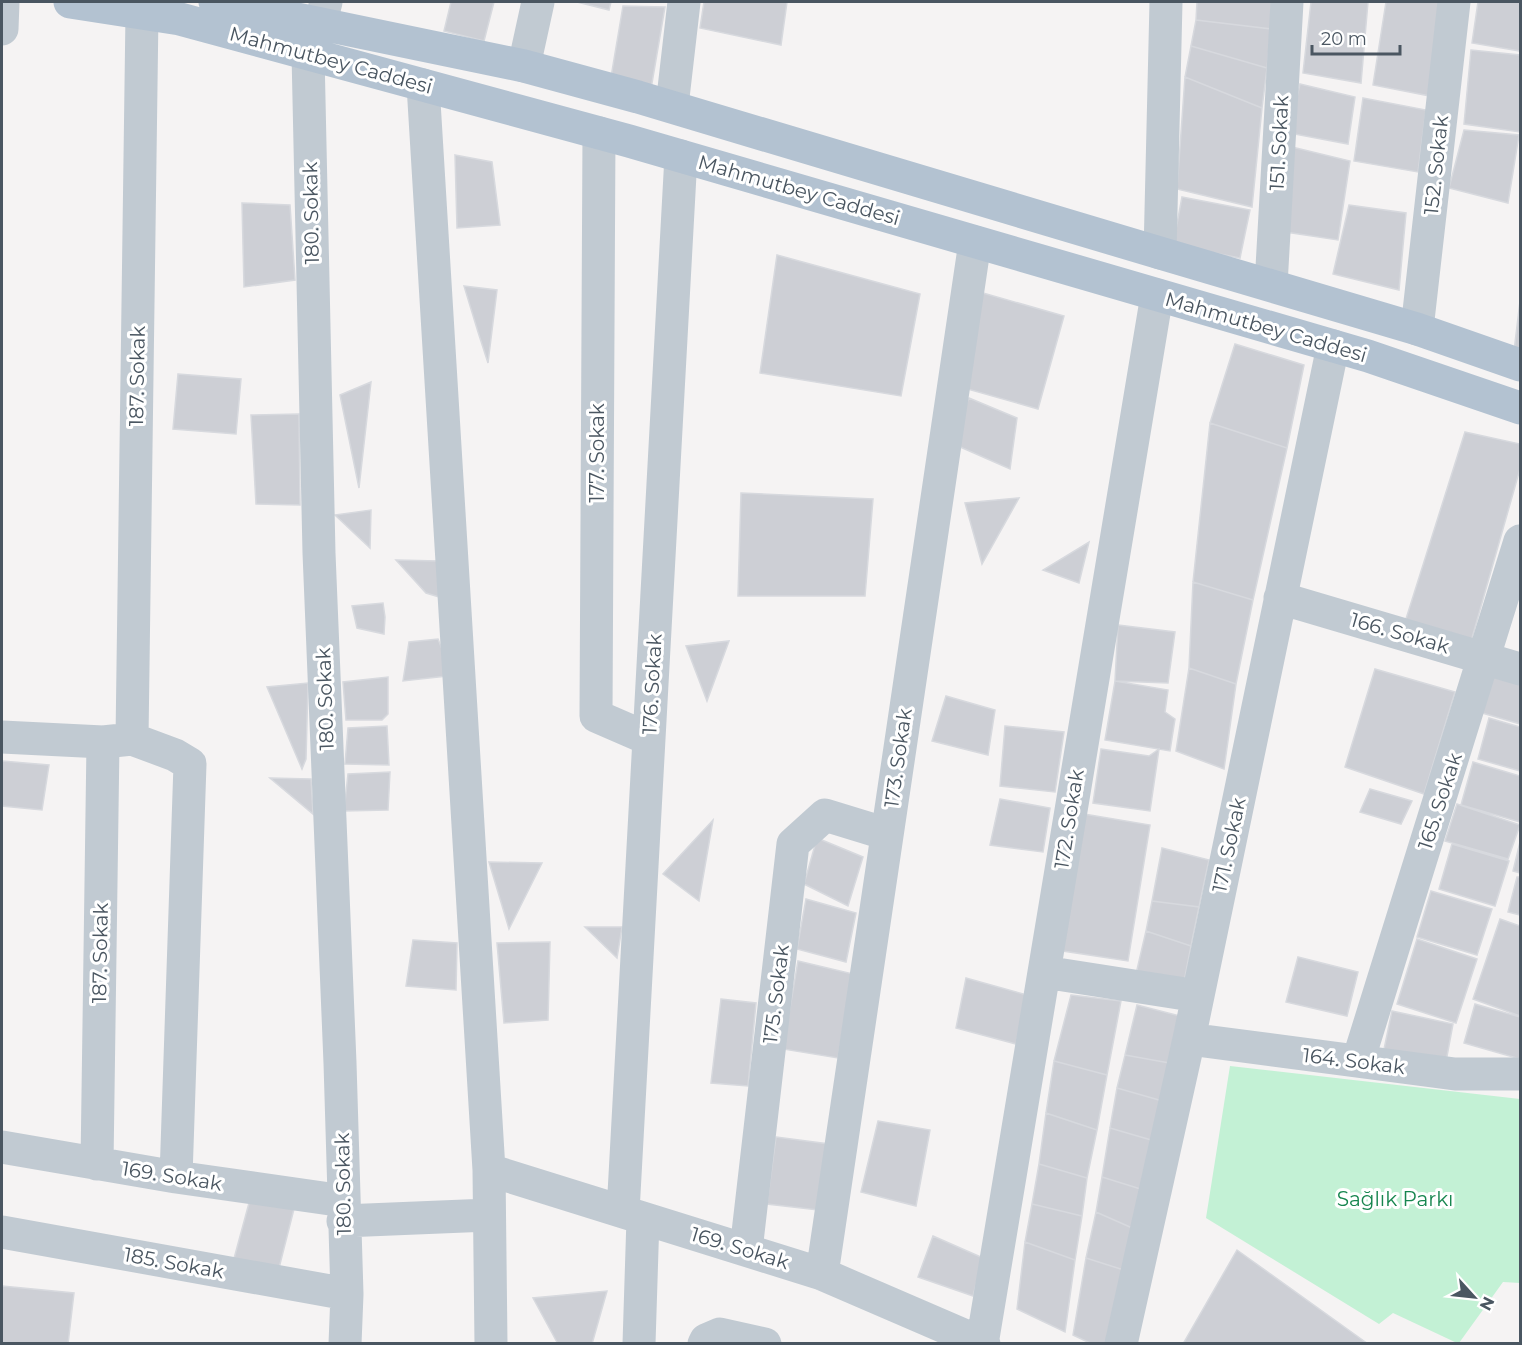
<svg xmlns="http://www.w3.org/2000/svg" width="1522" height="1345" viewBox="0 0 1522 1345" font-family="Montserrat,sans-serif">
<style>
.green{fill:#c3f1d5}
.building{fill:#cdcfd5;stroke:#d7d9de;stroke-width:1.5}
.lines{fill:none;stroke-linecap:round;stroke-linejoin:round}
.minor{stroke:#c1cad2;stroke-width:33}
.major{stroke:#b3c2d1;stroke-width:33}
.labels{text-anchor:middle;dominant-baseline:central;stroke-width:6;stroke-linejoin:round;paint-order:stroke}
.street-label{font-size:20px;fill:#4a5661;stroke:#fff}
.park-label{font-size:20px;fill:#17864f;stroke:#fff}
</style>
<rect width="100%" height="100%" fill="#f5f3f3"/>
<!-- green -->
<path class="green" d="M1230 1066 1520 1099V1283L1503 1282 1459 1343H1457L1393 1313 1379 1324 1206 1218Z"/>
<!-- building -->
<path class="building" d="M451 2H494L484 41 444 31Z
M577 2H611L609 10Z
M704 2H787L781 45 700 28Z
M1197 2H1274L1271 29 1196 20Z
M1311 2H1368L1361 83 1303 73Z
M1386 2H1442L1430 96 1373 85Z
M1478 2H1520V51L1472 43Z
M623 6 665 7 651 89H609Z
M1196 20 1271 29 1267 68 1191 46Z
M1191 46 1267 68 1262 108 1185 77Z
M1471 50 1520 55V132L1464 124Z
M1185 77 1262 108 1252 207 1177 189Z
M1300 84 1355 97 1348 144 1289 133Z
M1363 98 1426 110 1418 172 1354 161Z
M1464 130 1519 135 1508 203 1449 188Z
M1292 147 1350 161 1338 240 1279 231Z
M455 155 492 162 500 225 457 228Z
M1182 197 1250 210 1240 258 1173 245Z
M242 203 290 205 295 280 244 287Z
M1349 205 1406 213 1399 290 1333 274Z
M777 255 920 294 901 396 760 373Z
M464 286 497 290 488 363 478 332Z
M983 293 1064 316 1038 409 957 386Z
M1520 301V354L1514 351Z
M1235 344 1304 365 1287 448 1210 423Z
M178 374 241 379 236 434 173 429Z
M371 382 359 488 340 395Z
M969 398 1017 418 1010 469 949 442Z
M299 414 300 505 256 504 251 415Z
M1210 423 1287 448 1253 600 1193 582Z
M1465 432 1520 444V469L1470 645 1405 622Z
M741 493 873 499 865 596H738Z
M1019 498 982 564 965 503Z
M371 510 370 548 335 515Z
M1089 542 1079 583 1043 570Z
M396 560 438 561 439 597 426 593Z
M1193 582 1253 600 1236 684 1189 668Z
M383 603 385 617 384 634 357 628 352 606Z
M1118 625 1175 632 1168 683 1115 681Z
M438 639 449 667 447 676 403 681 409 642Z
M729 641 707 701 686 646Z
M1189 668 1236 684 1224 769 1176 751Z
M1375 669 1455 692 1424 794 1345 767Z
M1495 670 1520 678V724L1482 713Z
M388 677V714L382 720H346L343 682Z
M1115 681 1168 690 1165 712 1175 719 1170 751 1105 740Z
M308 683 306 759 302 769 267 687Z
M946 696 995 710 988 755 932 741Z
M1489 718 1520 727V771L1478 759Z
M387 726 389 765 345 764 348 728Z
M1005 726 1064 732 1055 792 1000 786Z
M1101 749 1149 756 1159 749 1150 811 1093 803Z
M2 761 49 765 42 810 2 806Z
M1473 762 1520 776V822L1461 805Z
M390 772 388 810 344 811 348 774Z
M270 778 311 779 313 814Z
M1370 789 1412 801 1401 824 1360 812Z
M1000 799 1050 808 1043 852 990 845Z
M1457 804 1520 825 1508 859 1445 841Z
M1084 814 1150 825 1128 961 1063 951Z
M713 820 699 901 663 874Z
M817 838 863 857 848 906 804 884Z
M1520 842V873L1513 871Z
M1452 844 1509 861 1495 906 1439 889Z
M1162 848 1209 860 1199 907 1152 901Z
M489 862 542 863 509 929Z
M1517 877H1520V915L1508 912Z
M1431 891 1492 909 1477 955 1417 937Z
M806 899 856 913 846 962 797 949Z
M1152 901 1199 907 1191 946 1146 931Z
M1500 919 1520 926V1016L1473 999Z
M585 927H622L617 958Z
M1146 931 1191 946 1183 987 1136 974Z
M1417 939 1477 959 1456 1023 1397 1004Z
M413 940 457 943 456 990 406 986Z
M550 942 548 1020 504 1023 497 943Z
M1298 957 1358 972 1347 1016 1286 1002Z
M798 961 853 974 838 1058 783 1049Z
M966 978 1027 995 1016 1044 956 1028Z
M1071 995 1121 1001 1107 1075 1054 1061Z
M721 999 756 1003 748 1086 711 1083Z
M1475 1004 1520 1017V1059L1464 1043Z
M1137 1005 1184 1017 1175 1064 1125 1055Z
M1392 1011 1453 1024 1445 1067 1383 1054Z
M1125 1055 1175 1064 1166 1102 1117 1088Z
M1054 1061 1107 1075 1097 1130 1046 1113Z
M1117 1088 1166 1102 1158 1142 1110 1128Z
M1046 1113 1097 1130 1087 1178 1039 1164Z
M878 1121 930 1130 916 1206 861 1192Z
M1110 1128 1158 1142 1147 1191 1102 1177Z
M776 1137 829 1144 818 1210 767 1204Z
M1039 1164 1087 1178 1082 1216 1032 1204Z
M1102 1177 1147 1191 1139 1231 1096 1212Z
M252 1192 296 1201 277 1276 232 1266Z
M1032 1204 1082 1216 1075 1260 1025 1242Z
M1096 1212 1139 1231 1130 1272 1086 1258Z
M933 1236 983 1258 973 1296 918 1277Z
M1025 1242 1075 1260 1065 1332 1017 1309Z
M1237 1250 1368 1344H1183Z
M1086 1258 1130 1272 1114 1344H1092L1073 1335Z
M2 1286 74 1293 68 1344H2Z
M607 1291 592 1344H558L533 1298Z"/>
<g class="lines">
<!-- minor -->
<path class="minor" d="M320 25 326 2
M2 29 3 2
M308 54 319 553 340 1063 347 1294 345 1344
M524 66 538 2
M423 85 489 1170 491 1344
M672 106 684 2
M599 133 596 716 649 739
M1160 253 1166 2
M1271 285 1287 2
M1417 329 1454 2
M1280 598 1520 669
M2 737 103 742 132 739 175 755 190 764 176 1177
M132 739 142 13
M1044 972 1198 996
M1189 1039 1455 1074H1520
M1358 1061 1520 541
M2 1147 176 1177 344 1201
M97 1164 103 742
M489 1170 822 1274 984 1344
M623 1212 681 156
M343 1221 489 1215
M2 1232 347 1294
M746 1250 793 844 825 815 887 834
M822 1274 975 242
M639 1344 643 1218
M704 1344 706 1340 720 1334 765 1344
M982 1344 1157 295
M1121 1344 1189 1039 1333 346"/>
<!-- major -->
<path class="major" d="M70 2 180 19 629 141 1368 356 1520 408
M215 2 524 66 638 97 1160 253 1417 329 1520 365"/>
</g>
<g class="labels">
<!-- street labels -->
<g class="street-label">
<text transform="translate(331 60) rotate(15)">Mahmutbey Caddesi</text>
<text transform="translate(1279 143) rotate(-87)">151. Sokak</text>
<text transform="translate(1436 165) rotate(-84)">152. Sokak</text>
<text transform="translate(799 190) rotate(16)">Mahmutbey Caddesi</text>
<text transform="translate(311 213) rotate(-91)">180. Sokak</text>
<text transform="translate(1266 327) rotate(16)">Mahmutbey Caddesi</text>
<text transform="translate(137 376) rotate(-89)">187. Sokak</text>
<text transform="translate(597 453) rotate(-90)">177. Sokak</text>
<text transform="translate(1400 633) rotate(16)">166. Sokak</text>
<text transform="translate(652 684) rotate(-87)">176. Sokak</text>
<text transform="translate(325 699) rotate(-92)">180. Sokak</text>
<text transform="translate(898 758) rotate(-82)">173. Sokak</text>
<text transform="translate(1440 801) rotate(-72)">165. Sokak</text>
<text transform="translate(1069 819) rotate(-81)">172. Sokak</text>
<text transform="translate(1229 845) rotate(-78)">171. Sokak</text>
<text transform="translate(100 953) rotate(-89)">187. Sokak</text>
<text transform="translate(776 994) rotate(-83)">175. Sokak</text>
<text transform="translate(1354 1061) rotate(7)">164. Sokak</text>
<text transform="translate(172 1176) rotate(9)">169. Sokak</text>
<text transform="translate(343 1184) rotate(-91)">180. Sokak</text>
<text transform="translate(740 1248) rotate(17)">169. Sokak</text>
<text transform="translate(174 1263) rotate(10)">185. Sokak</text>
</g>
<!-- park labels -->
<g class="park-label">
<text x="1395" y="1199">Sağlık Parkı</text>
</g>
</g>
<!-- border -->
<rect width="1522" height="1345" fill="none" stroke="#4a5661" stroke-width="6"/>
<!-- north arrow -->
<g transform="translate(1474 1297) rotate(117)" stroke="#ffffff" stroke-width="4.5" paint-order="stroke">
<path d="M0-4.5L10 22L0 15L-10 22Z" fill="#4a5661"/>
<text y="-9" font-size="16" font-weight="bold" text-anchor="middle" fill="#4a5661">N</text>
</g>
<!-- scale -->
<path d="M1312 45v9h88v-9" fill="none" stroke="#4a5661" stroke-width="3"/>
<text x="1321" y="45" font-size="18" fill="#4a5661" stroke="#ffffff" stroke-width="4.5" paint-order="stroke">20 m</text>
</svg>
